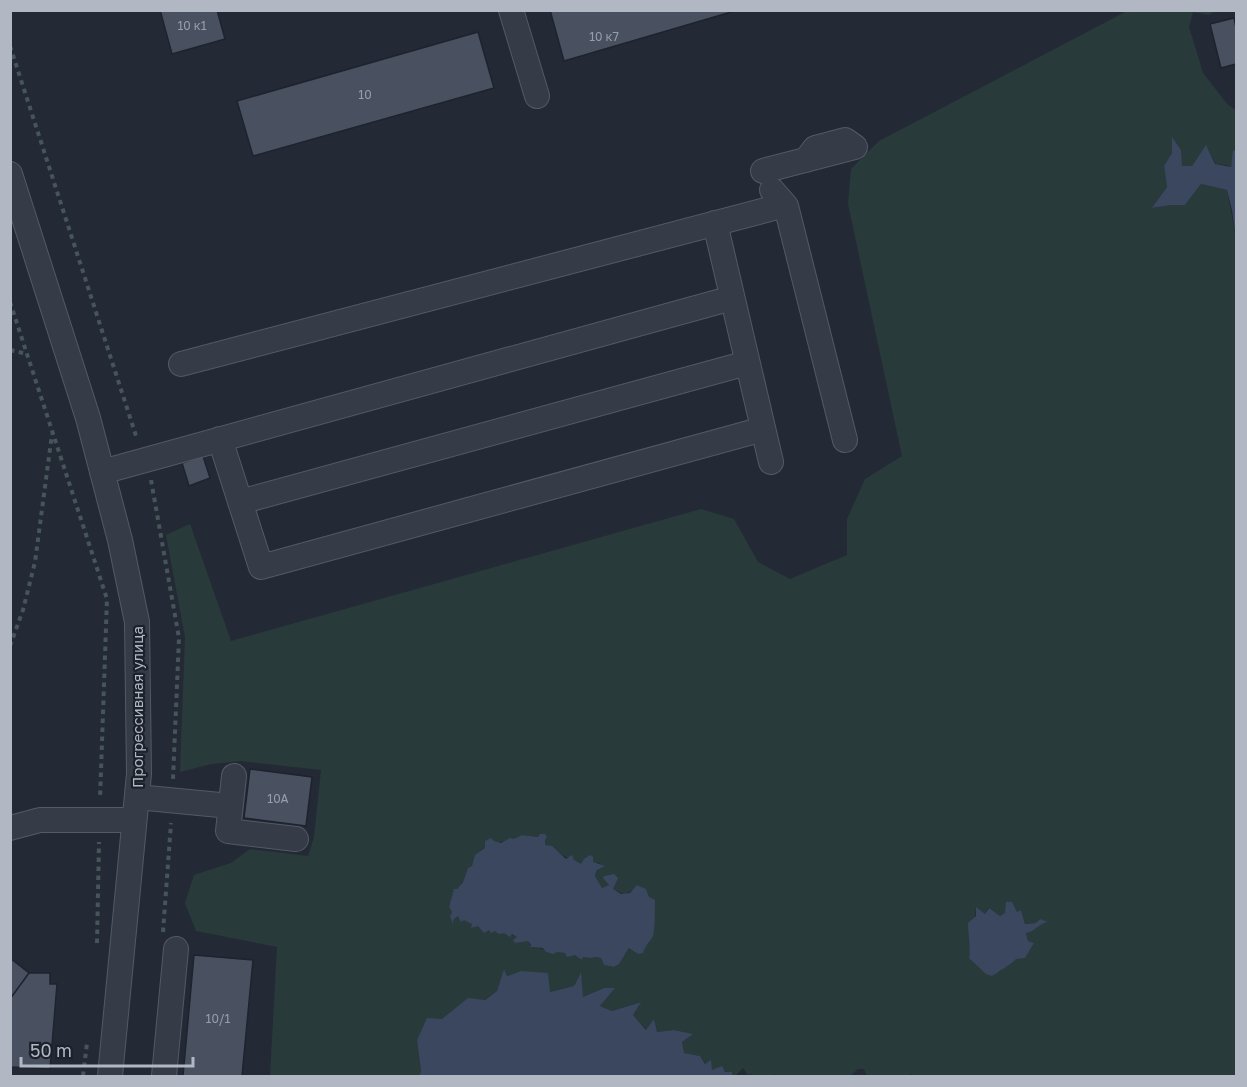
<svg xmlns="http://www.w3.org/2000/svg" width="1247" height="1087" viewBox="0 0 1247 1087" font-family="'Golos Text',sans-serif">
<style>
.green{fill:#293a3b;fill-rule:evenodd}
.water{fill:#3a475e}
.building{fill:#495160;stroke:#1e232e;stroke-width:1.5}
.lines{fill:none;stroke-linecap:round;stroke-linejoin:round}
.minor-casing{stroke:#545a65;stroke-width:26}
.path{stroke:#465559;stroke-width:4;stroke-dasharray:4.5 4.5;stroke-linecap:butt}
.minor{stroke:#363c47;stroke-width:24}
.labels{text-anchor:middle;dominant-baseline:central;stroke-width:4.5;stroke-linejoin:round;paint-order:stroke}
.number-label{font-size:12px;fill:#979eaa}
.street-label{font-size:15px;fill:#b1b7c3;stroke:#1c212c}
</style>
<rect width="100%" height="100%" fill="#232a36"/>
<!-- green -->
<path class="green" d="M1127 11H1215L1209 15 1193 12 1189 27 1203 73 1228 105 1236 110V151L1234 150 1231 167 1226 165 1216 164 1206 146 1192 166H1181V150L1172 138V153L1164 166 1167 187 1153 208 1171 205H1185L1201 184 1227 190 1236 238V1076H914L912 1074 906 1076H867L864 1069H858L850 1076H777L775 1074 773 1076H749L752 1074 748 1075 743 1068 735 1076H732V1072L711 1071 700 1056 683 1053 682 1042 692 1034 674 1030 657 1032 654 1019 647 1030 633 1015 640 1002 612 1011 600 1006 614 989 604 988 583 997 580 973 574 986 550 992 521 971 507 976 504 970 497 991 484 1000 468 999 417 1040 421 1071 419 1076H270L277 947 196 931 185 903 194 875 231 863 250 849 308 856 314 837 321 770 241 761 211 764 180 772 185 637 166 535 190 524 231 641 701 509 734 519 758 562 790 579 847 555V519L865 479 902 456 848 204 851 169 879 141ZM522 835 538 837 545 840V845C558 850 566 859 581 865L583 862 600 863 595 877 602 888 609 885 604 876 614 874 612 889 624 894 634 890 655 913 649 943 638 954 630 947 619 964 614 967 604 965 601 958 596 957 592 958 587 956 583 957 582 960 576 955 531 947 528 941 516 939 518 937C507 932 494 930 483 930L478 925 458 916 454 919V923L450 916 452 912 449 907 454 890 457 889 463 881 468 869C477 864 476 854 485 848L486 844C498 840 510 844 522 835ZM976 908 985 914 988 908 1000 916C1007 912 1015 915 1021 910L1025 924 1047 922C1038 923 1034 931 1026 933L1028 941 1034 943 999 972 969 958Z"/>
<!-- water -->
<path class="water" d="M1172 137 1181 150 1182 166H1192L1206 145 1215 164 1231 167 1233 150 1236 151V238L1232 210 1227 190 1201 184 1185 205H1171L1152 208 1167 187 1164 166 1172 153Z
M540 834H545L547 837 545 840V845L552 846 566 859 572 855 574 860 581 864 584 859 590 855 593 857V862L605 866 597 870 595 876 602 888 609 885 603 878 604 876 614 874 618 878 613 889 621 894 630 893 637 885 646 889 649 897 655 900C655 907 655 931 653 936 650 942 645 946 643 953L638 954 629 948 619 964 614 967 604 965 601 958 596 957 592 958 583 957 582 960 575 955 567 957 565 953 557 952 553 954 546 952 543 948 530 947 531 945 528 941 515 943 513 940 517 937 512 934 510 937 504 933 499 934 495 931 491 933 489 930 484 933 478 926 471 928 472 924 464 920 461 922 458 916 454 919 453 924 450 916 452 912 449 907 454 889H457L463 882 468 868 472 866 475 855 485 848V841L491 838 494 841 501 843 510 838 514 839 522 835 538 837Z
M1006 902H1012L1017 912 1021 910 1025 924 1036 923 1040 919 1048 922C1039 923 1035 932 1026 933L1028 941 1034 943 1025 958 1016 959C1013 963 997 973 992 976L986 974 969 958C971 945 968 936 968 923L976 916V907L985 914 989 908 1000 916 1005 913Z
M504 969 507 976 521 971 548 973 550 992 574 986 581 972 583 997 604 988H615L600 1006 612 1011 641 1002 633 1015 646 1030 654 1019 657 1032 674 1030 693 1034 682 1042 684 1053 700 1056 705 1064 711 1060 712 1070 722 1066 725 1072H732V1076H419L421 1071 417 1040 427 1018 442 1019 468 998 485 1000 497 991Z"/>
<!-- building -->
<path class="building" d="M160 10H217L225 39 172 54Z
M550 10H738L564 61Z
M1234 18 1236 28V64L1221 68 1210 24Z
M478 32 494 88 253 156 237 101Z
M203 456 210 478 189 486 182 463Z
M250 769 312 777 306 826 244 818Z
M194 955 253 960 242 1076H183Z
M10 958 29 973 10 999Z
M29 973H50V984H57L50 1069 10 1067V999Z"/>
<g class="lines">
<!-- minor casing -->
<g class="minor-casing">
<path id="minor" d="M511 10 537 96
M763 171 855 147 845 140 815 148 806 160
M10 174 88 418 120 540 137 622 139 774 110 1076
M772 190 786 206 845 440
M715 223 771 462
M181 364 785 205
M220 439 261 567 763 429
M102 472 732 298
M240 502 747 363
M234 776 228 831 296 839
M137 797 230 806
M10 828 40 820H134
M164 1076 176 949"/>
</g>
<!-- path -->
<path class="path" d="M10 46 137 439
M10 302 107 599 100 799
M10 350 27 354
M151 480 179 638 173 779
M10 646 23 610 35 562 52 434
M163 932 171 823
M97 943 99 842
M83 1076 87 1043"/>
<!-- minor -->
<use href="#minor" class="minor"/>
</g>
<g class="labels">
<!-- number labels -->
<g class="number-label">
<text x="192" y="25">10 к1</text>
<text x="604" y="36">10 к7</text>
<text x="365" y="94">10</text>
<text x="278" y="798">10А</text>
<text x="218" y="1018">10/1</text>
</g>
<!-- street labels -->
<g class="street-label">
<text transform="translate(137 707) rotate(-90)">Прогрессивная улица</text>
</g>
</g>
<!-- border -->
<rect width="1247" height="1087" fill="none" stroke="#b1b7c3" stroke-width="24"/>
<!-- scale -->
<path d="M21 1057v9h172v-9" fill="none" stroke="#b1b7c3" stroke-width="3"/>
<text x="30" y="1057" font-size="18" fill="#b1b7c3" stroke="#1c212c" stroke-width="4.5" paint-order="stroke">50 m</text>
</svg>
